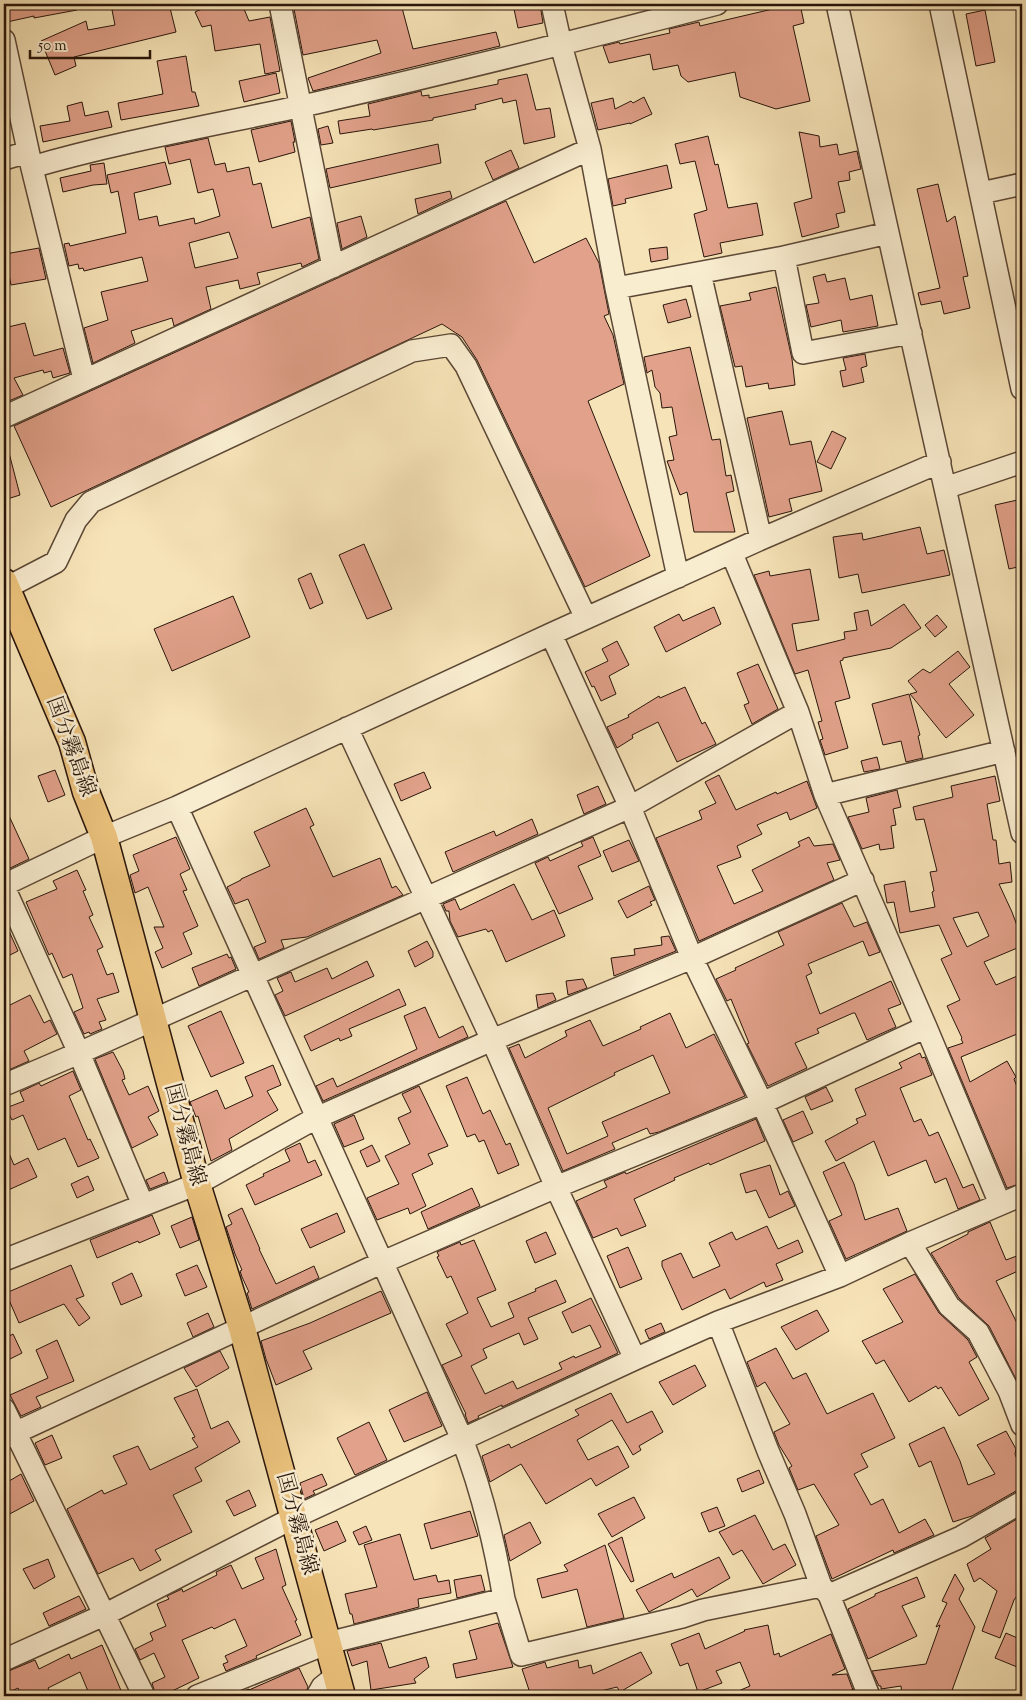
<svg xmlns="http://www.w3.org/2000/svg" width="1026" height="1700" viewBox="0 0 1026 1700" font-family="'Sorts Mill Goudy','Noto Serif JP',serif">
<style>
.building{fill:#e1a18a;stroke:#28150b;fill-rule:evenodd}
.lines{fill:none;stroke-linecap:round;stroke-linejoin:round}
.minor-casing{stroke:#5c4836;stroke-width:24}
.major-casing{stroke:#28150b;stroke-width:29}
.minor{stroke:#f9edd0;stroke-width:21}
.major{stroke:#ebc27c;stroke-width:26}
.labels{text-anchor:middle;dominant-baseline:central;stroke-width:5;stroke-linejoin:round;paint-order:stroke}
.street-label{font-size:21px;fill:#28150b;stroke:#f9edd0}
</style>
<rect width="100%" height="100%" fill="#f6e3b7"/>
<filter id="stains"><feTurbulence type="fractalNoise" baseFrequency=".004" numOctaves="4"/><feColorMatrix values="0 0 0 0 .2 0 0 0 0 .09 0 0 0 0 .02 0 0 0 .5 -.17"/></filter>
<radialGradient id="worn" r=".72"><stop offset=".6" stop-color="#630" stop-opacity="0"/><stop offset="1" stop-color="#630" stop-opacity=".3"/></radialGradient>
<!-- building -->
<path class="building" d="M10 4H76L77 10 34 18V16L7 22 4 5Z
M115 4H169L176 32 74 57 76 66 55 75 41 41 86 21 88 30 115 25 112 10 117 9Z
M213 4H242L249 21 270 17 280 71 265 74 260 44 215 51 211 25 202 27 195 12Z
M293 4H401L413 49 496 32 500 46 313 91 308 78 381 53 377 40 303 55Z
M540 4 543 23 518 28 514 9Z
M794 4H800L804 23 793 26 810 101 776 109 740 97 735 72 688 82 681 76 678 65 653 70 650 54 609 63 603 46 619 42 620 44 670 33 669 29 699 22 700 26Z
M985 10 995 62 976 66 966 14Z
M186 56 192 92H195L199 106 121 120 118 103 163 94 157 61Z
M276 73 280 93 244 102 239 81Z
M527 74 536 110 550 108 555 137 524 144 516 100 503 103 502 98 475 105 476 109 433 118V120L373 130 372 129 340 134 338 121 370 116 368 104 421 91 422 96 429 95V98L498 84V80Z
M644 97 652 114 630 124V123L598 130 591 103 613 98 615 109 631 101 633 103Z
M82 102 85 116 108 111 112 127 43 142 40 126 70 121 67 106Z
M291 121 295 142H293L295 152 259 162 251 130Z
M328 126 333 143 321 145 318 129Z
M799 132 819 136 820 147 837 144 839 155 857 151 861 169 849 172 850 180 838 182 845 212 836 214 839 227 802 237 794 203 812 198Z
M708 136 715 165 718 164 728 208 757 203 763 235 720 243 722 253 704 257 694 214 707 210 695 161 680 164 675 144Z
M208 138 215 165 225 163 227 172 249 167 253 185 261 183 272 228 310 217 319 259 302 267 301 263 257 273 260 284 240 289 238 280 206 287 211 309 174 326 172 318 131 331 135 343 93 363 84 328 108 320 101 292 148 281 142 257 84 271 83 268 79 269 78 264 69 266 64 244 69 243 70 246 126 233 118 191 111 193 107 175 165 162 171 184 134 193 139 220 157 216 159 226 194 218 195 224 220 216 213 189 198 193 190 159 169 164 165 147ZM229 232 238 258 195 268 189 243Z
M438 144 441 163 330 188 326 169Z
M511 150 519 168 493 180 485 162Z
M104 163 107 184 93 185 63 192 60 178 91 171 90 165Z
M667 165 672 188 625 199 626 203 613 206 608 179Z
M938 184 947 222 955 216 968 276 963 277 970 308 944 314 941 301 921 305 918 293 940 288 917 189Z
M450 191 452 198 418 214 415 199Z
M506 201 534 263 586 238 599 263 609 314 604 316 613 335 624 384 588 401 650 556 585 587 477 360 462 337 442 324 51 507 14 426Z
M361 216 367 237 342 249 337 223Z
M667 247 668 259 651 262 649 249Z
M39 248 46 279 11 285 5 254Z
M825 274 827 282 845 278 850 300 872 295 878 326 843 332 841 320 811 327 806 305 819 303 813 277Z
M776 287 792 359 795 385 769 389 768 383 746 387 742 366 735 367 720 306 751 300 749 293Z
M686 299 691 317 668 323 663 305Z
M25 323 34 356 63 348 70 373 53 378 51 371 44 373 43 370 14 378 23 395 4 403V328Z
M690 347 712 440 720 439 726 476 731 475 734 491 726 493 735 532H694L687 492 680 495 667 461 674 460 669 437 677 435 672 407 662 408 660 393 655 387 652 370 647 373 644 357Z
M865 354 867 366 861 368 864 382 843 387 840 371 846 370 843 358Z
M782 411 790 445 811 441 822 491 789 499 792 511 769 517 747 418Z
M832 431 846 438 831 469 817 462Z
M8 449 20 495 4 500V450Z
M1022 499V566L1009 569 995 505Z
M920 527 927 554 944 550 950 575 862 593 858 574 839 578 833 537 862 533 863 540Z
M364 544 392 609 367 619 339 555Z
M810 569 819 620 792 624 797 651 845 639 844 632 857 630 854 613 868 610 871 626 904 604 921 628 891 648 843 658V660L840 661 850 698 835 702 848 748 825 755 820 740 823 739 818 722 822 721 808 670 795 674 754 575 769 571 770 576Z
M311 573 323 603 310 609 298 579Z
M233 596 250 637 172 671 154 629Z
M714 607 721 624 666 652 654 627 679 614 683 621Z
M937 615 947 627 935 637 925 625Z
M617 641 629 665 609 676 616 694 601 701 594 686 592 687 585 672 608 661 602 649Z
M958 651 970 667 949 684 974 715 946 738 910 694 917 692 908 681 923 669 930 673Z
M758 664 778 709 752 724 744 705 749 703 737 673Z
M685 687 702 724 705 722 716 744 677 762 658 722 632 735 633 738 617 748 607 727 629 717 628 715 659 696 660 698Z
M909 694 920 735 918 736 923 758 906 762 901 741 883 745 872 704Z
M877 757 880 769 864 772 861 761Z
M55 770 65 795 48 802 38 776Z
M424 772 431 788 401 801 394 784Z
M719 775 736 810 776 792 777 794 807 781 817 808 790 820 787 812 757 825 762 834 737 846 741 857 717 866 734 904 763 891 752 870 800 846 798 842 809 837 814 846 833 844 840 860 827 863 834 880 699 941 656 838 702 819 699 811 716 803 705 782Z
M995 776 1000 801 987 804 993 840H996L999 864 1010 862 1012 882 999 884 1012 912 1022 939V946L984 962 996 985 1022 974V1032L961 1057 970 1082 1007 1061 1016 1077 1014 1079 1022 1099V1146L1017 1148 1022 1164V1183L1007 1188 948 1048 963 1043 961 1039 962 1038 947 1006 960 1000 941 959 952 954 939 925 900 933 894 902 887 903 884 885 905 881 910 912 935 907 932 892 934 891 930 872 937 871 924 819 916 820 913 807 953 797 951 786ZM978 912 989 936 967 947 953 918Z
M598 786 606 804 584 814 577 795Z
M897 790 901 807 893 809 896 825 891 826 894 848 880 850 879 844 862 849 848 817 869 812 866 798Z
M4 805 29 859 4 871Z
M306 808 314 825 310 827 333 877 380 858 392 888 396 886 403 895 307 937 281 940 284 948 259 959 254 947 266 942 248 899 235 904 227 887 241 880V879L270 866 254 832Z
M532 819 538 834 453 872 445 852 494 831 496 836Z
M176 837 190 869 180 874 187 890 183 891 198 926 183 933 192 954 162 968 155 952 163 948 154 927H164L148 887 135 893 130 875 139 871 133 855Z
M593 837 601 856 578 866 593 899 559 914 535 863 548 857 550 861 583 846 581 842Z
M629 840 639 861 612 872 603 851Z
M77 870 86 890 83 891 93 915 89 917 103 947 97 950 107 975 113 973 119 992 97 999 106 1020 99 1022 102 1029 90 1034 89 1032 84 1034 74 1012 83 1008 72 974 63 978 52 953 49 955 26 902 57 889 53 881Z
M514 884 532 920 554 910 565 936 506 962 492 930 488 932 486 929 458 937 450 921 449 911H446L443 904 455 899 460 910Z
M649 886 655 900 650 902 652 905 627 918 618 901Z
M842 903 854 927 867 922 880 952 869 956 863 941 808 964 812 973 806 976 820 1014 891 981 901 1004 888 1009 896 1027 867 1040 855 1013H853L817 1029 819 1033 795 1043 807 1068 768 1086 747 1044 749 1043 731 999 727 1001 716 979 736 970 735 968 784 945 778 932Z
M4 920 18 951 4 958Z
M669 936 676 951 614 976 611 958 635 955 634 949 662 945 661 937Z
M427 941 433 952V957L415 967 408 951Z
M227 954 229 958 231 957 236 969 199 986 192 968Z
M367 961 374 976 285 1016 275 995 283 991 277 978 291 972 295 982 327 968 332 979Z
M583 979 587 988 568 995 566 981Z
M399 989 406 1005 349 1029 352 1036 340 1041 339 1038 311 1051 304 1036Z
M553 993 556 1000 538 1008 536 995Z
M30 995 44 1023 50 1020 57 1034 24 1051 29 1061 4 1072V1008Z
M425 1007 439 1038 463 1026 468 1037 323 1101 316 1086 333 1078 337 1087 417 1049 404 1016Z
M221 1011 244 1063 211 1077 188 1026Z
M670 1013 686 1048 714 1034 745 1096 659 1132 650 1134 647 1128 612 1143 615 1149 563 1171 509 1048 519 1044 525 1058 567 1036 565 1031 590 1020 603 1046 641 1029 640 1027ZM653 1055 670 1093 602 1122 608 1136 567 1154 548 1108 615 1075 614 1073Z
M113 1052 123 1071 125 1079 122 1080 129 1095 148 1086 159 1111 148 1117 158 1135 132 1148 95 1059Z
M920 1053 922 1058 925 1057 932 1075 900 1088 914 1122 921 1119 929 1136 938 1132 963 1188 973 1184 980 1200 958 1209 946 1178 935 1183 926 1160 888 1176 874 1141 836 1161 825 1141 858 1123 856 1119 866 1115 855 1089 902 1068 899 1063Z
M273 1065 281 1085 267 1091 278 1110 229 1139 232 1150 211 1161 198 1116 196 1117 190 1102 217 1090 225 1109 253 1096 245 1077Z
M73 1071 81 1090 69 1096 88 1140 90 1139 99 1158 78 1167 65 1138 38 1150 23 1115 12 1120 6 1108 24 1101 20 1092 39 1083 41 1086Z
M467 1077 483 1114 490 1110 506 1145 510 1143 519 1165 498 1174 484 1140 479 1142 475 1134 467 1137 446 1086Z
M419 1086 448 1146 428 1154 433 1164 412 1174 426 1206 410 1214 408 1208 377 1220 367 1198 399 1184 385 1156 410 1144 398 1118 411 1112 402 1094Z
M826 1087 833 1101 811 1110 805 1097Z
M803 1111 813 1133 793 1142 783 1120Z
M354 1115 364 1139 344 1147 334 1124Z
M756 1119 765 1141 710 1165 709 1163 674 1178 675 1180 634 1199 646 1226 621 1236 617 1228 593 1238 576 1201 607 1187 604 1181 625 1172 626 1174Z
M4 1142 14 1165 28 1158 37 1177 4 1192Z
M300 1143 308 1163 315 1160 322 1175 255 1205 246 1185 264 1176 263 1174 290 1161 285 1150Z
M372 1145 380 1161 367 1167 360 1151Z
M844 1162 854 1184 865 1220 898 1208 907 1231 846 1259 829 1221 842 1215 823 1172Z
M770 1165 780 1195 788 1191 795 1206 769 1218 756 1190 746 1193 740 1174Z
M164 1172 168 1182 150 1189 146 1180Z
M88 1176 94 1190 77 1198 71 1184Z
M472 1188 480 1206 428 1229 421 1212Z
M242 1208 260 1249H259L276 1284 314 1266 319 1278 252 1309 247 1293 249 1292 242 1277 240 1271 242 1270 235 1254 226 1227 232 1224 228 1215Z
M337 1213 345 1232 310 1248 301 1229Z
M152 1215 160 1234 139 1243 138 1241 97 1258 90 1240Z
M192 1217 199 1240 180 1248 171 1226Z
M990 1222 1006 1260 1022 1254V1268L1017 1269 1018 1271 996 1281 1018 1325 1022 1323V1391L989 1326 959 1298 931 1253 968 1234V1232Z
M767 1226 778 1249 798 1240 803 1252 776 1264 783 1280 766 1287 764 1282 730 1299 725 1289 682 1310 662 1266V1261L681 1253 693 1278 720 1266 709 1243 732 1232 736 1240Z
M546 1232 556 1254 535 1263 526 1241Z
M474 1240 496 1290 477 1298 491 1327 514 1317 508 1303 536 1291 535 1289 556 1280 566 1302 528 1318 538 1339 524 1345 519 1333 483 1349 487 1358 471 1366 485 1394 513 1381 517 1389 562 1369 559 1363 574 1356 575 1358 601 1347 590 1325 572 1333 562 1312 591 1298 618 1353 502 1407V1405L478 1416 479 1418 468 1423 465 1414H466L442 1365 462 1356 446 1324 468 1313 451 1276 447 1278 437 1257 439 1256 437 1252 460 1242 461 1245Z
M628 1247 642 1279 620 1288 607 1256Z
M71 1265 84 1296 76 1299 90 1318 79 1326 64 1304 19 1323 6 1293Z
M197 1265 207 1287 185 1296 176 1274Z
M132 1273 142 1296 121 1305 112 1283Z
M915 1274 939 1313 968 1340 977 1357 969 1362 989 1399 959 1416 941 1387 938 1389 936 1386 909 1402 884 1360 876 1364 862 1341 903 1322 883 1289Z
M381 1291 391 1313 303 1351 312 1369 276 1385 266 1359 261 1341 310 1323Z
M817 1310 829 1331 796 1350 781 1327Z
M208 1313 214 1327 193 1337 187 1323Z
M661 1323 665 1332 649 1339 645 1330Z
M13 1334 22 1353 4 1362V1339Z
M57 1340 74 1381 36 1397 41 1407 21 1416 10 1395 48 1378 36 1350Z
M776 1348 793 1379 806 1373 827 1414 873 1393 895 1438 861 1454 868 1467 854 1474 871 1505 883 1499 899 1533 925 1519 934 1535 894 1553 893 1550 832 1579 816 1536 839 1525 814 1484 798 1490 789 1468 792 1466 779 1445 774 1432 790 1424 765 1382 757 1387 747 1362Z
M220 1351 229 1368 196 1387 184 1368Z
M695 1365 706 1386 673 1405 659 1382Z
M197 1389 211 1429 228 1421 240 1442 195 1468 202 1481 173 1495 192 1532 155 1550 161 1560 140 1571 133 1558 98 1574 67 1509 102 1490 104 1494 127 1484 113 1456 138 1446 150 1470 198 1447 192 1438 195 1437 174 1398Z
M427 1392 442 1426 404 1442 389 1410Z
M611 1393 627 1423 652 1411 663 1432 639 1446 641 1450 633 1455 612 1420 577 1440 588 1460 618 1446 629 1467 596 1486 591 1478 546 1504 521 1464 490 1482 482 1456 509 1444 511 1448 579 1415 575 1410Z
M369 1422 387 1460 355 1475 337 1438Z
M944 1427 960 1461 968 1485 995 1474 977 1445 1006 1431 1016 1449 1015 1454 1022 1472V1490L1016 1491 972 1516 953 1522 931 1461 919 1467 909 1444Z
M52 1435 62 1458 45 1465 35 1443Z
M759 1470 764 1483 742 1492 737 1479Z
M21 1474 34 1501 4 1517V1484Z
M322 1474 327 1485 313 1491 315 1494 304 1499 300 1483Z
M249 1490 256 1506 234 1516 226 1501Z
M634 1497 645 1518 612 1537 598 1514Z
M717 1507 725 1526 709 1532 701 1513Z
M470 1511 478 1536 431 1549 424 1524Z
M755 1515 773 1550 785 1544 796 1565 763 1584 742 1550 733 1555 719 1532Z
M1022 1516V1589L1014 1600 1000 1638 982 1631 997 1591 980 1578 974 1582 967 1564 991 1549 985 1538Z
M337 1521 346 1541 324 1551 315 1530Z
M530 1522 541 1543 510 1561 504 1535Z
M366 1526 372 1540 359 1545 353 1532Z
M400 1534 414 1580 436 1575 438 1582 449 1580 451 1593 418 1599 419 1607 354 1624 352 1614H350L345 1594 377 1587 364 1545Z
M622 1537 634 1581 631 1582 608 1544Z
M605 1545 624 1618 587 1627 577 1589 542 1598 537 1579 568 1571 564 1565Z
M276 1549 286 1585 282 1587 297 1620 295 1621 301 1635 256 1656 257 1658 226 1671 223 1664 228 1662 225 1656 247 1646 235 1619 214 1629 212 1627 182 1640 199 1678 168 1693 170 1696H156L152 1683 165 1677 154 1653 140 1660 135 1649 153 1640 150 1633 166 1626 157 1604 169 1599 167 1596 182 1589 183 1592 217 1575 216 1572 231 1565 242 1589 264 1579 255 1558Z
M719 1557 730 1578 697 1597 692 1589 649 1612 636 1590 672 1573 674 1578Z
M48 1559 55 1577 34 1589 23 1569Z
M955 1574 964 1589 959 1599 975 1627 950 1696H902L901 1686 881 1689V1686H879L872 1671 926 1664 940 1625 936 1627 947 1603 942 1601Z
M481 1575 485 1591 457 1598 454 1580Z
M917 1577 925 1597 902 1606 917 1636 868 1659 848 1609 875 1596V1594Z
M79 1596 86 1609 49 1626 43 1613Z
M498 1623 513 1667 456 1678 453 1664 477 1659 469 1631Z
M768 1625 774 1655 779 1653 780 1657 831 1634 845 1669 832 1675 847 1674 853 1690H851L853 1696H727L750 1686 740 1662 716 1671 722 1683 698 1692 688 1663 680 1666 671 1644 699 1633 705 1649 745 1631 744 1630Z
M1006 1633 1022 1640V1669L995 1658Z
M381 1643 389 1668 426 1657 429 1667 414 1679 416 1683 371 1690 367 1661 352 1666 347 1651Z
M102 1645 122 1693 114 1696H90L80 1672 48 1688 52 1696H22L18 1688 4 1695V1673L35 1660 39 1669 69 1654 71 1659Z
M641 1652 652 1673 620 1692 617 1687 581 1696H531L522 1669 545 1662 547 1668 578 1660 579 1668 591 1665 593 1674Z
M299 1668 308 1687 306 1692 296 1696H234L236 1694 249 1689V1690Z"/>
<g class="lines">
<!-- minor casing -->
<g class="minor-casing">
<path id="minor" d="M280 4 333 267
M552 4 561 45 590 149 616 288 678 577
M837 4 1022 833
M940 4 1022 389
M4 40 31 164
M4 159 28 152 84 379
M32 167C125 140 221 124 316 103 451 72 584 39 717 4
M981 193 1022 184
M784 257 803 353 911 333
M700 273 761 539
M616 288 784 257 888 233
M4 417 590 149
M945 488 1022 462
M732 554 798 712 825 795 926 1027 1000 1204
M6 588 56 562 76 520 91 502 412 351 451 345 466 366 586 618
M551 634 630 807 692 958 762 1103 840 1276
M347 728 492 1040 556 1187 635 1359
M825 795 1004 751
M177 807 462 1439C482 1491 495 1545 504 1599
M4 885 104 837 177 807 551 634 761 539 940 462
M4 887 79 1053 143 1205
M4 1085 79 1053 630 807 798 712
M910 1243 949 1306 978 1332 1009 1391 1022 1425
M4 1260 197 1184 316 1118 492 1040 692 958 863 880
M718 1322 768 1451 795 1514 821 1586 829 1595 869 1696
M4 1409 144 1696
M4 1438 383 1262 556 1187 762 1103 926 1027
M829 1595 961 1537 1022 1502
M4 1660 104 1615 295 1517 635 1359 718 1322 840 1276 910 1243 1022 1195
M197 1696 328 1643 504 1599 521 1655 682 1617 703 1610 821 1586
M317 1696 322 1687 337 1675"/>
</g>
<!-- major casing -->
<g class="major-casing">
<path id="major" d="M4 582 72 742 86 792 104 837 197 1184 242 1328 342 1696"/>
</g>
<!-- minor -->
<use href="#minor" class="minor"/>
<!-- major -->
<use href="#major" class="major"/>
</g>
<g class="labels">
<!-- street labels -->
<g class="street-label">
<text transform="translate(70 747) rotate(70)">国分霧島線</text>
<text transform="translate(184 1135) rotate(75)">国分霧島線</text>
<text transform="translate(296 1524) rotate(75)">国分霧島線</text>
</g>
</g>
<!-- margin -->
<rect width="1026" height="1700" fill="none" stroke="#f6e3b7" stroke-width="20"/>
<rect x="5" y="5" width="1016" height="1690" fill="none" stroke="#28150b" stroke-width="2.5"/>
<rect x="10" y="10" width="1006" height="1680" fill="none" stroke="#28150b"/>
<!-- scale -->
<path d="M30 50v8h120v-8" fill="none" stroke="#28150b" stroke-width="2.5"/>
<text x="38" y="50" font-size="15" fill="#28150b" stroke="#f9edd0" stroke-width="4" paint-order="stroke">50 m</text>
<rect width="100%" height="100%" filter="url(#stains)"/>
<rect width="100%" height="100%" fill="url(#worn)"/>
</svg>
